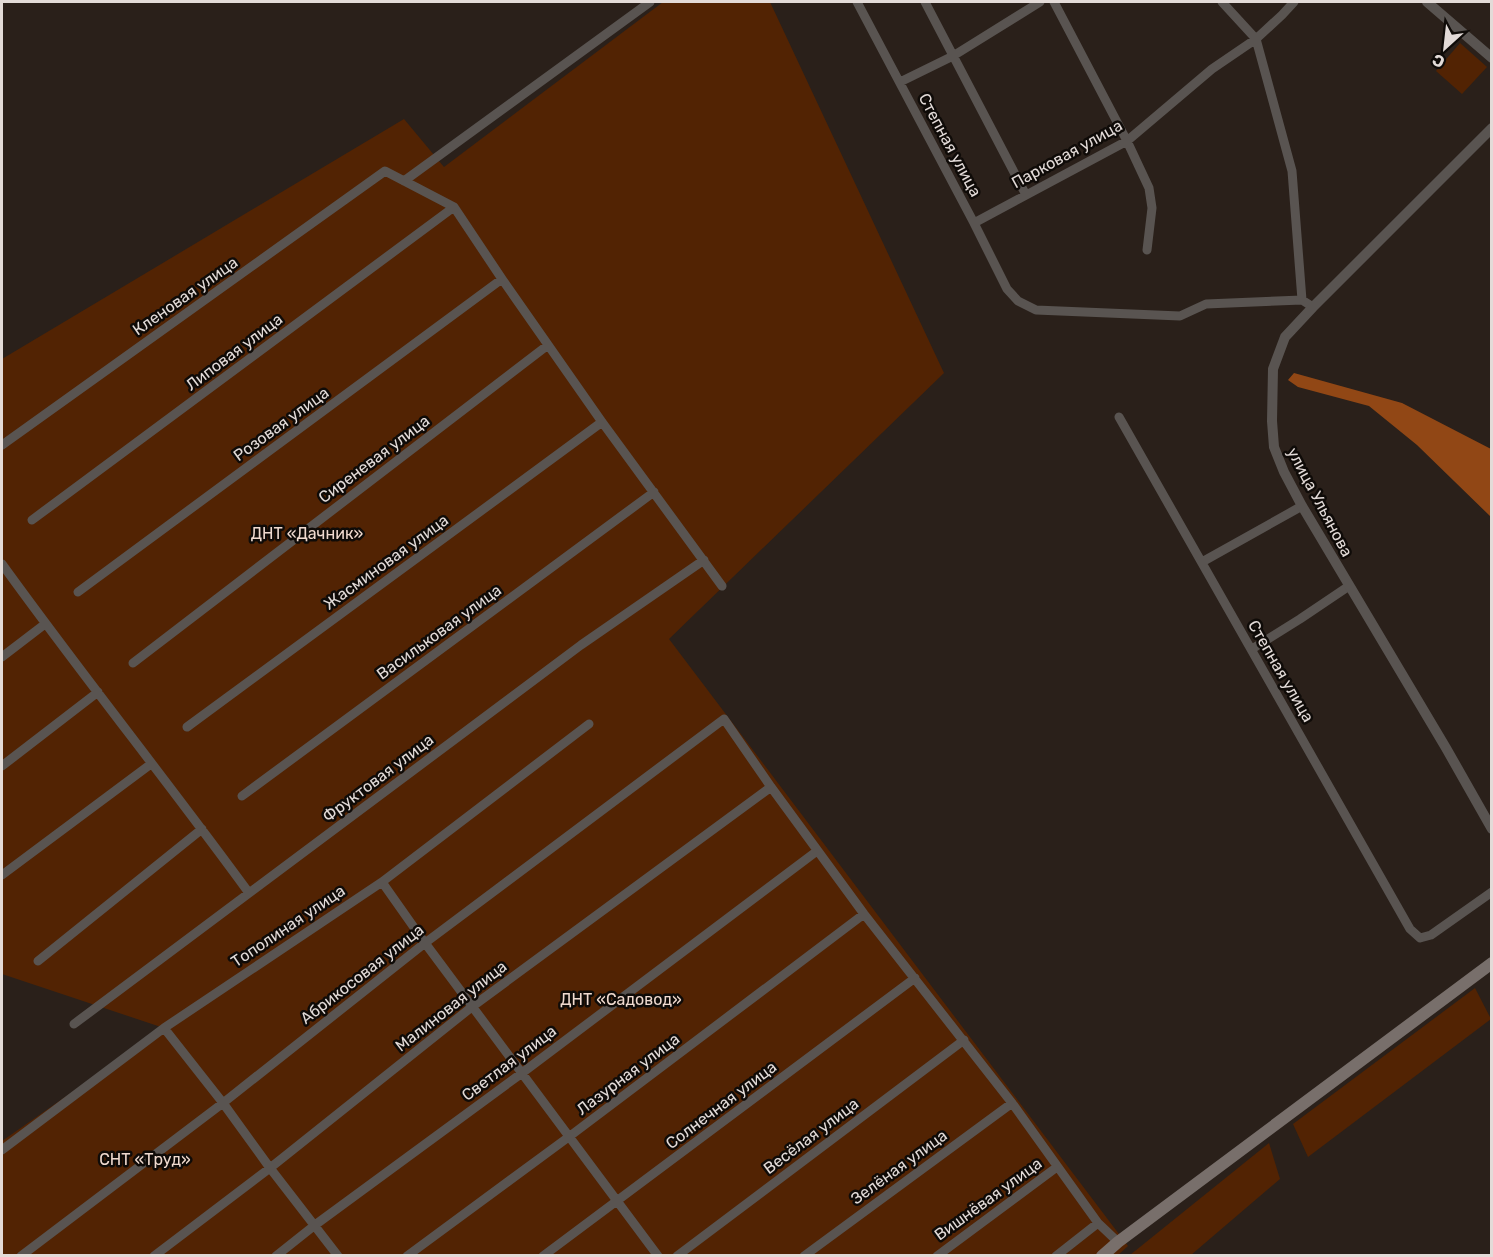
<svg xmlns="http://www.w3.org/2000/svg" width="1493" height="1257" viewBox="0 0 1493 1257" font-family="Rubik,sans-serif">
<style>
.green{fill:#522303}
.water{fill:#914715}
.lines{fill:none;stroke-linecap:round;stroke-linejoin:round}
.minor{stroke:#595451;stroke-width:9}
.tertiary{stroke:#595451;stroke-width:10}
.secondary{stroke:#786f6b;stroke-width:12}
.labels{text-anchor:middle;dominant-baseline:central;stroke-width:5;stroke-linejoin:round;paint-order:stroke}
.street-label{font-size:16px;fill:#e3dbd8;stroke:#0f0b08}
.park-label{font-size:16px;fill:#f0dacf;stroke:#0f0b08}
</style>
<rect width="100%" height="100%" fill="#2a201a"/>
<!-- green -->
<path class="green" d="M663 2H770L944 373 669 639 1128 1246 1117 1256 2 1255V1141L164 1028 2 974V359L404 119 444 167Z
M1460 43 1487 67 1462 94 1436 71Z
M1475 988 1491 1019 1308 1157 1293 1124Z
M1269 1143 1280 1179 1191 1255H1130Z"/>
<!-- water -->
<path class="water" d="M1294 373 1402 403 1491 449V517L1417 445 1369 406 1298 387 1288 380Z"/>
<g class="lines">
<!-- minor -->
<path class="minor" d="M857 2 974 223 1007 289 1018 301 1036 310 1180 316 1206 304 1302 300 1313 307
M925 2 1026 195
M1054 2 1127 141 1149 188 1152 208 1147 250
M1222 2 1256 39 1292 171 1302 300
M900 82 953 56 1040 2
M404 181 650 2
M974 223 1127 141 1212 69 1256 39 1282 15 1294 2
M1119 417 1410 929 1420 938 1431 935 1492 892
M2 445 385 171 454 207 502 279 602 422 722 586
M32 520 454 207
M1202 562 1302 506
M2 564C82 675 168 782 249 893
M78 592 502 279
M1252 649 1300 619 1349 586
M2 657 45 624
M133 663 548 345
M187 727 602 422
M2 766 98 692
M242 796 654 492
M2 875 151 764
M382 882 425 943 658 1256
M38 961 202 829
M74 1024 581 645 704 560
M164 1028 223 1103 270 1168 338 1256
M2 1150 164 1028 382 882 589 724
M21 1256 223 1103 425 943 724 719 771 787 864 914 1012 1103 1098 1223 1118 1242
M154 1256 270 1168 473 1006 771 787
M276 1256 315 1225 522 1073 817 851
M407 1256 570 1136 864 914
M543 1256 915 978
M677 1256 964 1040
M804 1256 1012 1103
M937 1256 1057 1167
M1056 1256 1098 1223"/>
<!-- tertiary -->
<path class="tertiary" d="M1427 2 1492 58
M1492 128 1313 307 1285 337 1273 369 1272 421 1274 447 1284 472 1302 506 1446 748 1492 829"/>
<!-- secondary -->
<path class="secondary" d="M1102 1256 1118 1242 1492 963"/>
</g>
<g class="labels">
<!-- street labels -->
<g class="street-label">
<text transform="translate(950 145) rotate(62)">Степная улица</text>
<text transform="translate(1067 154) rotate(-29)">Парковая улица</text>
<text transform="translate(185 296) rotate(-35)">Кленовая улица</text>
<text transform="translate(234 352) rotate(-37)">Липовая улица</text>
<text transform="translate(281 424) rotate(-36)">Розовая улица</text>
<text transform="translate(374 459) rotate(-37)">Сиреневая улица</text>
<text transform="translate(1320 502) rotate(62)">улица Ульянова</text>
<text transform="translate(386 562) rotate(-36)">Жасминовая улица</text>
<text transform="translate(439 632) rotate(-36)">Васильковая улица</text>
<text transform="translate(1281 671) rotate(60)">Степная улица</text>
<text transform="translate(378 778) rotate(-37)">Фруктовая улица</text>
<text transform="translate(288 926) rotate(-34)">Тополиная улица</text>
<text transform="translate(362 974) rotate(-38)">Абрикосовая улица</text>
<text transform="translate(451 1006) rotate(-38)">Малиновая улица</text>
<text transform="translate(509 1063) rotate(-37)">Светлая улица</text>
<text transform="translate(628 1074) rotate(-37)">Лазурная улица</text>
<text transform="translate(721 1105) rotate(-37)">Солнечная улица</text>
<text transform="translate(811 1136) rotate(-37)">Весёлая улица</text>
<text transform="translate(899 1167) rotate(-36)">Зелёная улица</text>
<text transform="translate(988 1199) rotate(-36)">Вишнёвая улица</text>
</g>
<!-- park labels -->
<g class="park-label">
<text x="307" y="533">ДНТ «Дачник»</text>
<text x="621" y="999">ДНТ «Садовод»</text>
<text x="145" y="1159">СНТ «Труд»</text>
</g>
</g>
<!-- border -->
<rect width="1493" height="1257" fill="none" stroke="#e3dbd8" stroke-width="6"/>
<!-- north arrow -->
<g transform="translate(1445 48) rotate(207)" stroke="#0f0b08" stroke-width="4.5" paint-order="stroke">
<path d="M0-4.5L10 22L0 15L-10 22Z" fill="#e3dbd8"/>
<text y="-9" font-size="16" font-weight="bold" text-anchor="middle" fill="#e3dbd8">С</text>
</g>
</svg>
